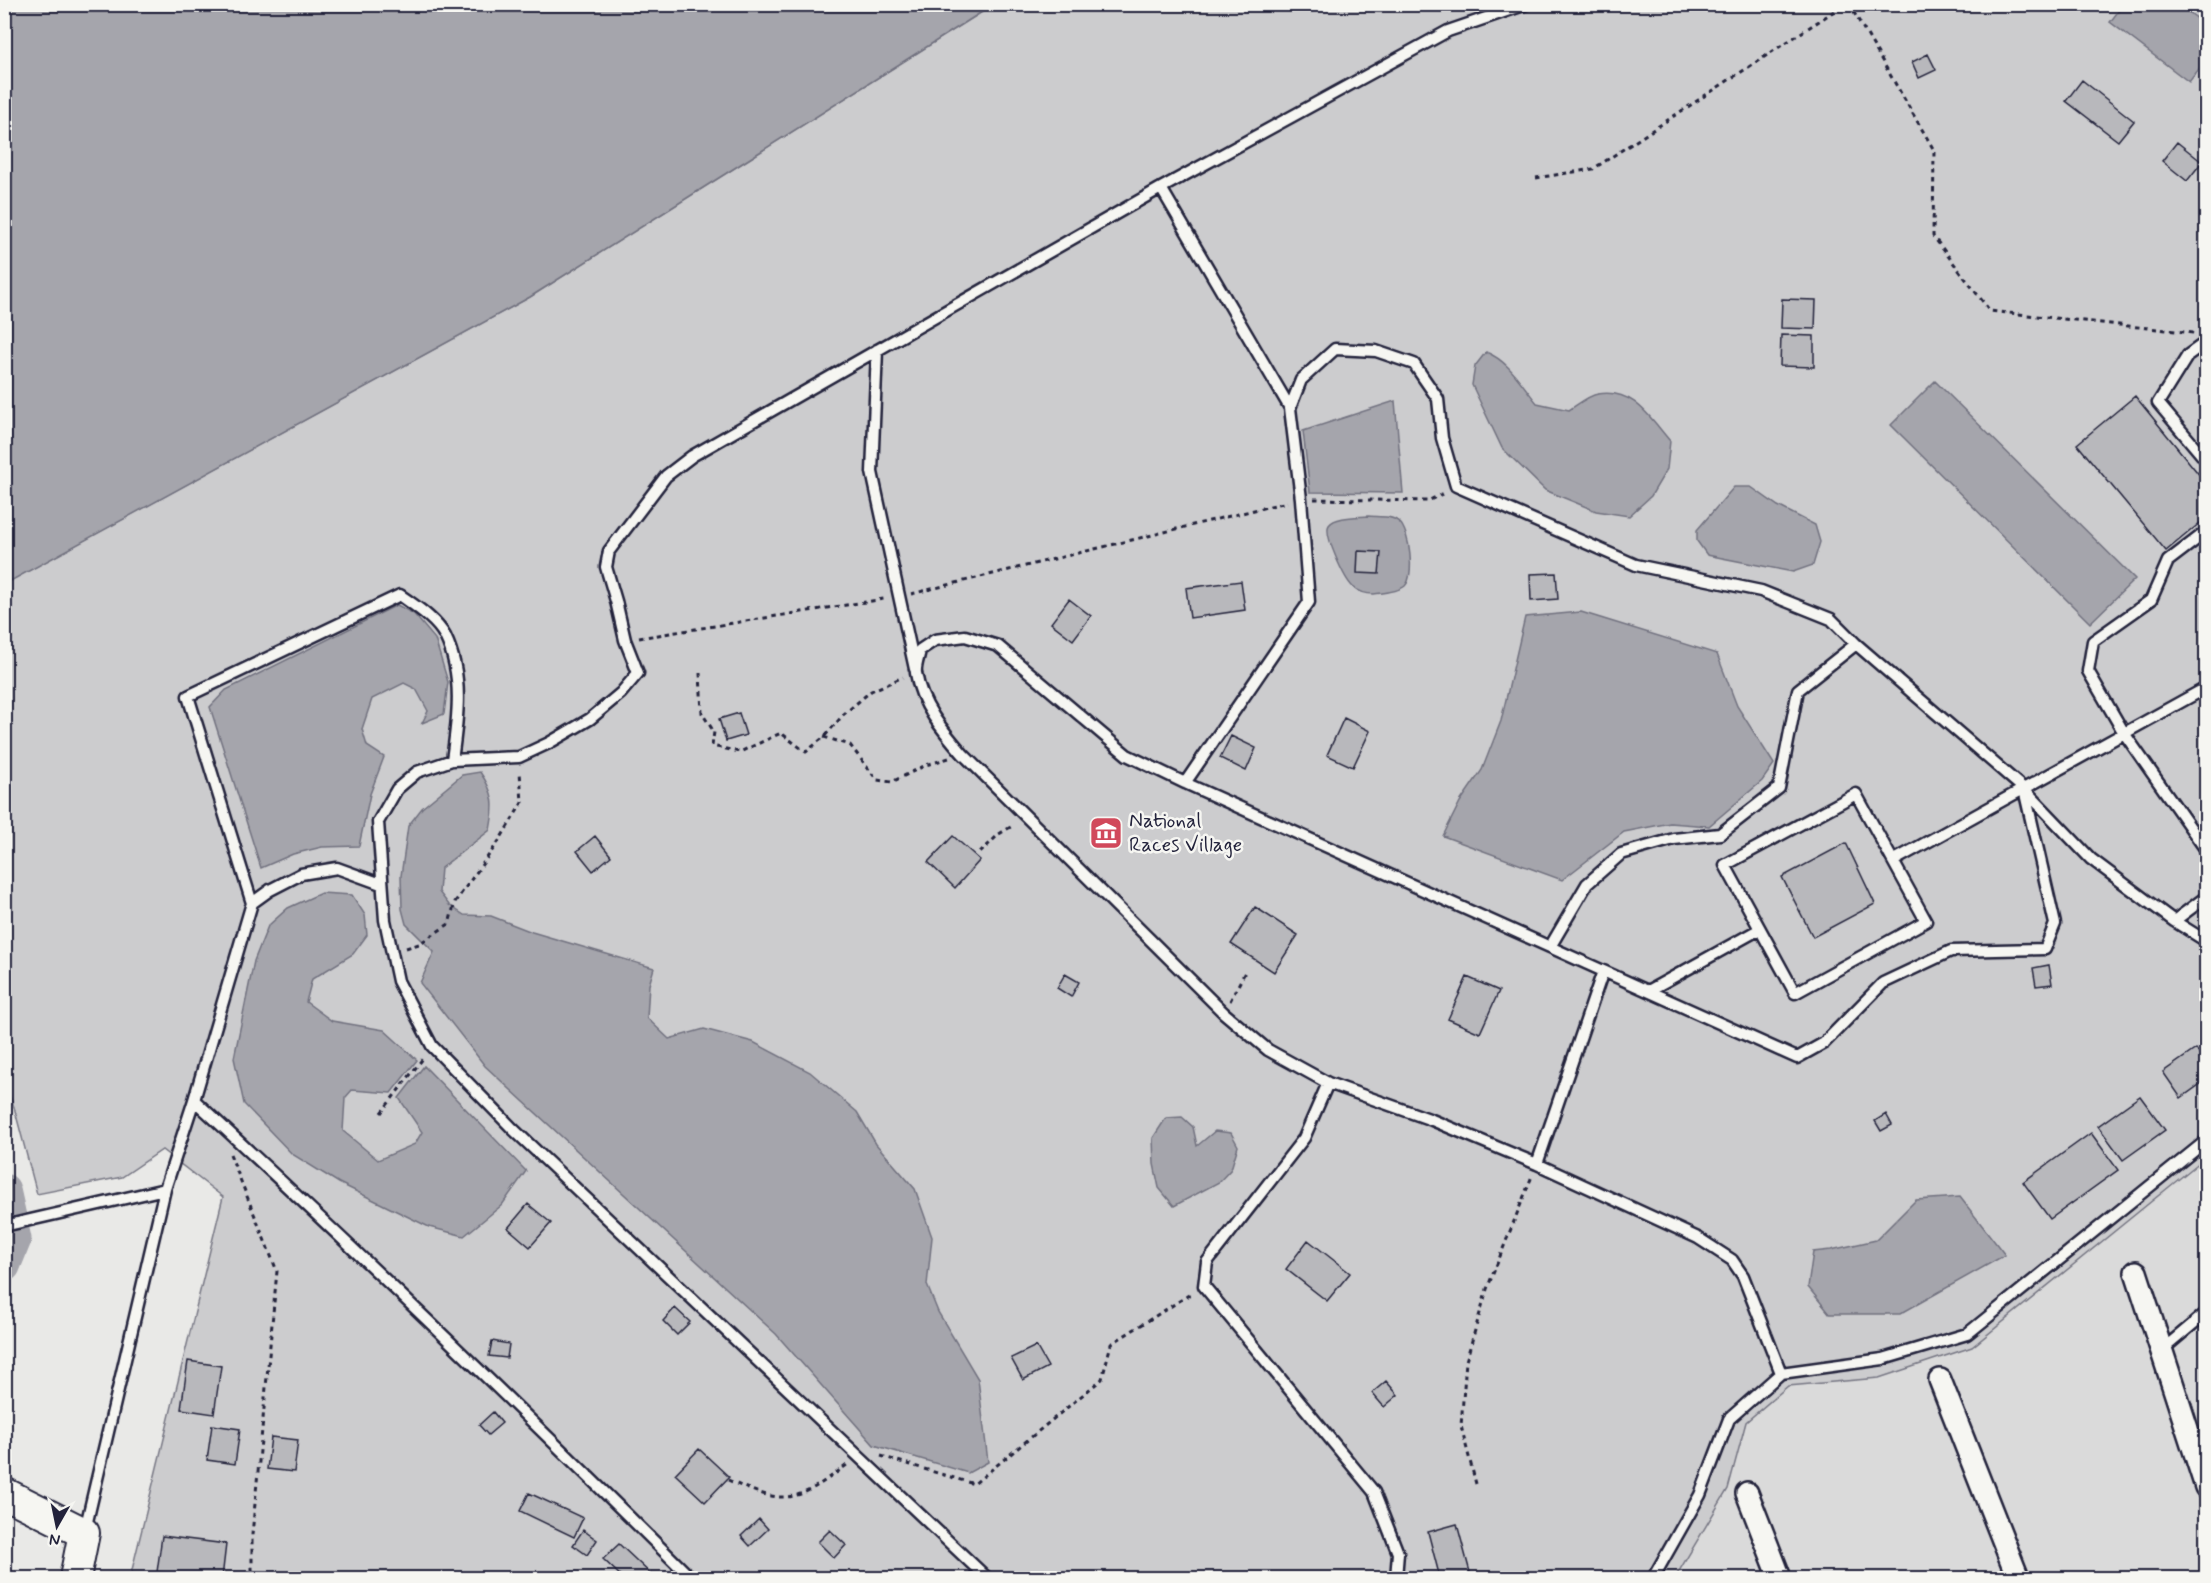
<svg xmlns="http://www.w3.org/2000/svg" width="2211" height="1583" viewBox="0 0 2211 1583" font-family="Mynerve,sans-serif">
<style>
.built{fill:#dadada}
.green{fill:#ccccce;stroke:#777784;stroke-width:1.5}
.water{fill:#a5a5ac;stroke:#71717f;stroke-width:1.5}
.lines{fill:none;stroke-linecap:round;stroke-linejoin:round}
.river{stroke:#a5a5ac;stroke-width:33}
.building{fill:#b8b8bc;stroke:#22223b;stroke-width:1.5}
.lane-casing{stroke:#22223b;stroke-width:15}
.street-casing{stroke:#22223b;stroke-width:26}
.secondary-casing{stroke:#22223b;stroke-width:34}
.path{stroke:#22223b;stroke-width:3;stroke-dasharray:4.5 4.5;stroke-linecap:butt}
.lane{stroke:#f6f6f2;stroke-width:10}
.street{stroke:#f6f6f2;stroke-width:21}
.secondary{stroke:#f6f6f2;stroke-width:30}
.labels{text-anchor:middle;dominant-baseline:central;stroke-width:5;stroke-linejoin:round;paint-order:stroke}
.poi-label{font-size:21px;fill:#22223b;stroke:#f6f6f2;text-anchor:start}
</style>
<rect width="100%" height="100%" fill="#e9e9e7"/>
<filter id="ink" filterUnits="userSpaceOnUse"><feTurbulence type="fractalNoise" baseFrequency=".0167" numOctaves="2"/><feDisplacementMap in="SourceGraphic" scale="12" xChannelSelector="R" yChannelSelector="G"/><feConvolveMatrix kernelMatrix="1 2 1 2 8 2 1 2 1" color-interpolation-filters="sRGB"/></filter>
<g filter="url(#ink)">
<!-- built -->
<path class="built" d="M2206 1157V1578H1675L1728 1489 1746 1422 1788 1386 1879 1378 1972 1347Z"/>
<!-- green -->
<path class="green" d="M993 5H2206V1157L1972 1347 1879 1378 1788 1386 1746 1422 1728 1489 1675 1578H130L223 1197 162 1150 122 1177 37 1194 14 1107 5 1083 4 584 530 297Z"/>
<!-- water -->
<path class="water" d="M5 4H993V5L530 297 5 584Z
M2123 5H2179L2206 25V60L2189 82 2110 22Z
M1486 352C1509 361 1522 385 1537 403L1569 410C1577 405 1589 395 1598 394 1634 388 1650 418 1670 441L1667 469 1651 496 1629 516 1596 511 1545 490 1502 448 1472 385 1475 366Z
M1935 381 2135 579 2090 623 1891 425Z
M1395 401 1403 493 1310 492 1303 431Z
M1734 487H1751L1778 506 1815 525 1820 542 1813 565 1793 572 1707 555 1697 541V530Z
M1368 516C1378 517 1391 515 1399 522 1410 531 1415 577 1405 586 1398 592 1382 593 1374 594 1366 594 1359 592 1353 587 1345 580 1323 534 1329 525 1335 516 1358 517 1368 516Z
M397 605 414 614 435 639 448 682 444 714 422 723 428 711 416 689 404 683 372 699 362 729 367 746 384 757 370 794 359 846 322 847 293 854 261 868 210 707 226 690Z
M1581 612 1717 654 1737 706 1774 764 1762 781 1709 826 1670 823 1624 832 1562 880 1443 836 1460 802 1482 770 1501 721 1525 617Z
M480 772C495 794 495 805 490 830L441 868 439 892 449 905 464 915 491 916 532 932 654 968 649 985 647 1018 669 1039 704 1029 753 1042 810 1072 857 1112 876 1144 915 1189 932 1237 927 1285 938 1312 978 1379 988 1462 968 1473 874 1445 776 1334 485 1066 420 983 434 952 406 924 402 909 401 876 408 826 422 808 462 775Z
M321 893 352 895 365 915 367 935 353 954 312 979 306 1002 332 1021 384 1030 417 1060 391 1093 352 1090 345 1098 343 1131 378 1160 415 1144 422 1132 399 1098 424 1066 526 1171 502 1205 464 1236 429 1227 339 1183 292 1154 244 1104 234 1058 254 961 268 926 288 908Z
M1182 1117 1193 1127 1197 1146 1215 1131 1231 1133 1238 1146 1231 1169 1219 1182 1174 1206 1159 1188 1154 1164 1153 1138 1166 1118Z
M1960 1197 2005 1255 1900 1314H1830L1808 1287 1813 1252 1831 1250 1876 1240 1916 1200Z"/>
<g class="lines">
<!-- river -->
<path class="river" d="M4 1190 15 1239 4 1266"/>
</g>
<!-- building -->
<path class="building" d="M1928 54 1936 70 1919 78 1912 62Z
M2082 80 2134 121 2118 141 2066 101Z
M2177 142 2202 162 2187 181 2162 161Z
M1782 299 1816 300 1815 329 1781 328Z
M1781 335 1814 336V367L1780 366Z
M2135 396 2206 483V518L2166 551 2077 444Z
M1358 551 1381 552 1379 574 1357 573Z
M1556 573 1558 599 1531 601 1530 574Z
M1241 581 1245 610 1190 618 1186 588Z
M1069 599 1091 616 1073 640 1051 623Z
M739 713 746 735 726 741 719 719Z
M1344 718 1370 731 1353 767 1327 755Z
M1231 736 1256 748 1246 771 1220 758Z
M595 836 611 856 593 871 577 851Z
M953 836 980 860 955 888 928 862Z
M1846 843 1875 904 1813 937 1782 877Z
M1255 907 1298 935 1274 972 1231 944Z
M2049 965 2052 984 2036 986 2033 968Z
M1065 974 1079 982 1071 997 1057 988Z
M1467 977 1499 991 1480 1033 1448 1019Z
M2196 1049 2206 1064V1080L2181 1098 2163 1072Z
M2140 1096 2165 1130 2123 1160 2098 1126Z
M1886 1114 1892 1125 1881 1131 1875 1121Z
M2091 1133 2118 1170 2050 1219 2023 1182Z
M528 1204 551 1223 530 1247 508 1228Z
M1308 1240 1350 1273 1327 1301 1286 1269Z
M675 1308 690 1322 677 1335 663 1321Z
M492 1341 509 1344 507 1358 489 1356Z
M1036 1346 1048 1367 1023 1380 1011 1358Z
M188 1361 221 1366 214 1414 181 1409Z
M1386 1381 1398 1395 1384 1407 1372 1393Z
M493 1412 502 1423 488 1435 479 1425Z
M212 1425 240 1429 235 1464 207 1460Z
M271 1437 298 1440 294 1472 267 1469Z
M699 1449 729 1477 705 1502 675 1474Z
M529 1493 583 1518 574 1537 520 1511Z
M759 1519 768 1529 750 1546 741 1536Z
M1457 1524 1471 1576 1460 1578H1440L1428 1532Z
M583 1530 597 1540 587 1555 573 1545Z
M830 1530 846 1545 834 1558 818 1542Z
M162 1536 226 1544 222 1578 157 1572Z
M619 1544 655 1578H623L603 1559Z
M277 1574 303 1575V1578H277Z"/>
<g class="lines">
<!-- lane casing -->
<g class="lane-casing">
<path id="lane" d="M1161 188 1290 408
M2206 342 2188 355 2158 403 2206 460
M877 350 872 472 915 669
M2206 532 2168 561 2151 600 2093 641 2088 671 2124 733 2206 850
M452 760C458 718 464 675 445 636 436 619 415 606 400 595L188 696 252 903 194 1100C363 1256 528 1416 691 1578
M1185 783 1309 602 1301 499 1290 408 1301 380 1335 349 1376 351 1414 364 1438 399 1442 438 1456 486 1636 565 1761 591 1831 619 1856 644 2024 789 2091 859 2174 921 2206 941
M1856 794 1926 921 1795 993 1725 865Z
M1893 861 2206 688
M252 903 270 890 301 874 337 868 381 884
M2174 921 2206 897
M1550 947 1587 884 1621 854 1674 839 1720 834 1779 788 1798 690 1856 644
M1603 971 1537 1164 1432 1120 1328 1083 1268 1050 1224 1013 963 754C943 731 921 705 916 673 915 666 919 657 920 650L935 640 965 636 998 646 1127 755 1185 783 1797 1058 1824 1043 1883 983 1951 951 2045 949 2055 924 2024 789
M1648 991 1760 929
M1328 1083 1304 1138 1207 1262 1204 1286 1374 1492 1398 1553 1396 1578
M1537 1164 1698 1238 1732 1260 1743 1276 1781 1373
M4 1226 165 1189
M2162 1350 2206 1313
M85 1530 165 1189 194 1100
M987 1578 513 1129 432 1046 398 981 385 920 378 822 397 789 417 772 452 760 519 757 549 743 590 719 621 693 638 673 625 640 616 601 606 567 609 551 666 476 692 456 1161 188 1448 31 1527 4
M1653 1578 1700 1495 1729 1419 1781 1373 1883 1359 1967 1334 2206 1141"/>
</g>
<!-- street casing -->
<g class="street-casing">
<path id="street" d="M2136 1272 2206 1487
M1940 1380 2018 1578
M1747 1493 1780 1578"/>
</g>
<!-- secondary casing -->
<g class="secondary-casing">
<path id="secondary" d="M4 1493 84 1533 75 1578"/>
</g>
<!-- path -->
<path class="path" d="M1849 4 1934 150 1933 236 1990 311 2194 333
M1536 178 1593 169 1845 4
M1314 499 1428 501 1444 493
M911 594 1287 502
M639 638 884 599
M700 673 702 713 714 732 712 746 740 752 781 733 806 752 824 737 844 714 871 691 903 677
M824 737 850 745 877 780 892 782 926 765 949 758
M980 853 999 834 1014 825
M406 948 419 944 449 924 455 902 499 841 522 803 520 771
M1230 1001 1245 972
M381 1113 424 1057
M230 1154 277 1271 252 1535V1578
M881 1456 974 1484 1102 1379 1111 1344 1192 1293
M728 1480C786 1507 797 1502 847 1465
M1476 1484 1461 1426 1466 1361 1487 1289 1532 1176"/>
<!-- lane -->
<use href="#lane" class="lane"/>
<!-- street -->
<use href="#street" class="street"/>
<!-- secondary -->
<use href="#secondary" class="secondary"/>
</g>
</g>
<!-- icons -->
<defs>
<g id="museum-square" transform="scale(1.725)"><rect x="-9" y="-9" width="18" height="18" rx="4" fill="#d1495b" stroke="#f6f6f2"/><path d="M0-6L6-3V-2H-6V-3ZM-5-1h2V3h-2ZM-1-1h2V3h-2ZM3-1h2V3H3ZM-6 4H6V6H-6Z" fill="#fff"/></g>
</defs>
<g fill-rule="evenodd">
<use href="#museum-square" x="1106" y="833"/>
</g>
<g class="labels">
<!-- poi labels -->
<g class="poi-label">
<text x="1129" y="821">National<tspan x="1129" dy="24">Races Village</tspan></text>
</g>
</g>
<!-- margin -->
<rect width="2211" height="1583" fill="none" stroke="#f6f6f2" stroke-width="24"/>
<rect x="12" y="12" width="2187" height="1559" fill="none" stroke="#22223b" stroke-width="2" filter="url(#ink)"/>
<!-- north arrow -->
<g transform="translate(57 1526) rotate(189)" stroke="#f6f6f2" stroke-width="4.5" paint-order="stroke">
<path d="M0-4.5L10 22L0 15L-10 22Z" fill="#22223b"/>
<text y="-9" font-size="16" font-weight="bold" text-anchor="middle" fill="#22223b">N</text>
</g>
</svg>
